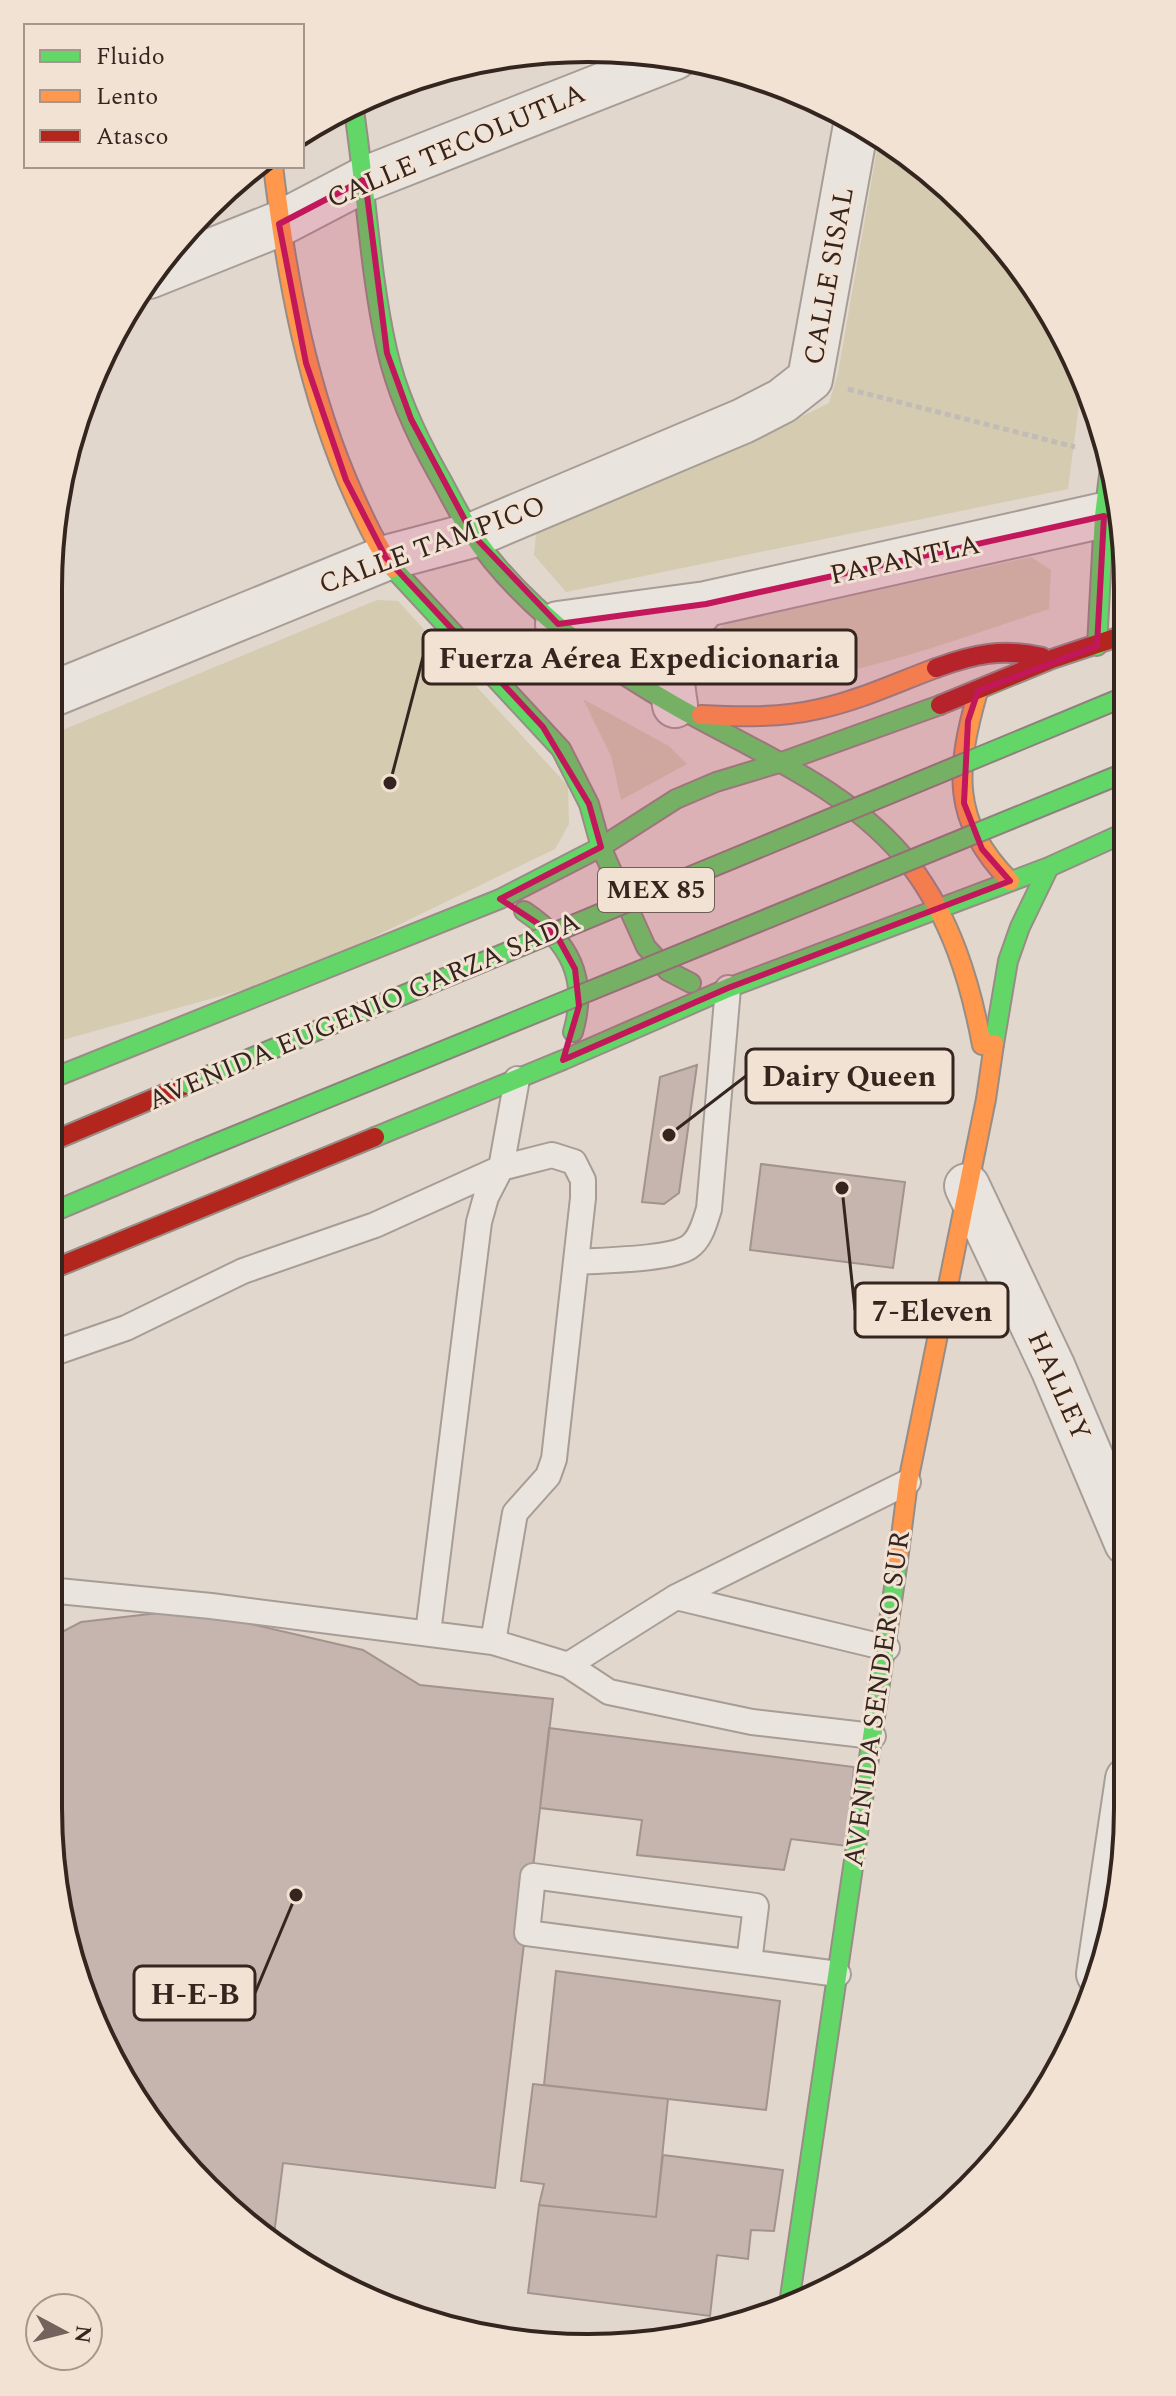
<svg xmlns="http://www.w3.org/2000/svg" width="1176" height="2396" viewBox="0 0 1176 2396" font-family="Spectral,serif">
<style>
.green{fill:#d4cbb1}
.building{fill:#c5b5ae;stroke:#a2938d;stroke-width:2}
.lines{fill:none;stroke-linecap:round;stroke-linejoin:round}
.lane-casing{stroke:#a79d97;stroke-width:28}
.street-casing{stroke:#a79d97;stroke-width:48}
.fast-casing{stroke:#978d86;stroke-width:22}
.slow-casing{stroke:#978d86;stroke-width:22}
.jam-casing{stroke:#978d86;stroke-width:22}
.path{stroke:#c3bbb5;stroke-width:5;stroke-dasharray:6 4;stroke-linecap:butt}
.lane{stroke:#eae4de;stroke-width:24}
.street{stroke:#eae4de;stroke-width:44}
.fast{stroke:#63d668;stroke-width:18}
.slow{stroke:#ff974d;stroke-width:18}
.jam{stroke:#b3261e;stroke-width:18}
.fast-bridge-casing{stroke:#8d837d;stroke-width:22;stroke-linecap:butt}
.fast-bridge{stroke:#63d668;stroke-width:18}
.marked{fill:#c2185b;fill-opacity:0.2;stroke:#c2185b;stroke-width:6;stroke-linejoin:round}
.labels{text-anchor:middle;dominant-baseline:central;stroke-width:6;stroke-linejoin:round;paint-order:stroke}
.shield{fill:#f2e2d4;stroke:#6e5e55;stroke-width:2}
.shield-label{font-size:26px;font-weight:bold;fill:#35251f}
.street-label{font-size:28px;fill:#35251f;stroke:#f2e2d4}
.rim{fill:none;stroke:#35251f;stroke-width:4}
.leader{fill:none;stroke:#35251f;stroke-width:3}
.callout-dot{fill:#35251f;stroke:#f2e2d4;stroke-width:3}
.callout{fill:#f2e2d4;stroke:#35251f;stroke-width:3}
.callout-label{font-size:30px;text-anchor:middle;font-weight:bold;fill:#35251f}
</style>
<rect width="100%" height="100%" fill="#e2d7cd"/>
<!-- green -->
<path class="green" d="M879 138 917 160 1016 259 1083 374 1068 489 566 592 534 555 536 535 545 519 797 419 829 403 838 373Z
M1031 557 1051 570 1049 609C990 628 763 713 716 676 712 673 708 666 705 662L708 640 726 623Z
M377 600 398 601 568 786 569 824 555 849 293 976 48 1044V736Z
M583 699 669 746 687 764 621 800 611 756Z"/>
<!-- building -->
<path class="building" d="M697 1065 679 1193 664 1204 642 1202 660 1077Z
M761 1164 905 1182 893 1268 750 1250Z
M167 1612 225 1618 363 1650 420 1685 553 1699 495 2188 283 2163 273 2243 160 2137 77 1982 48 1808V1656L60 1633 81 1622Z
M549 1728 854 1767 847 1846 791 1839 784 1870 637 1855 642 1820 540 1808Z
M556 1971 780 2001 766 2110 544 2085Z
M533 2084 668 2099 656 2217 539 2205 544 2184 521 2181Z
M663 2155 783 2170 774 2231 751 2230 748 2259 717 2255 710 2316 528 2293 539 2205 656 2217Z
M280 2239 394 2311 381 2307 288 2257 275 2245Z"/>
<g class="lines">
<!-- lane casing -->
<g class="lane-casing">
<path id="lane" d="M576 1262C602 1260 669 1260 689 1247 701 1239 705 1221 709 1209L728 988
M48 1355 126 1328 243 1271 375 1225 501 1168 552 1155 574 1162 583 1180V1198L554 1459 548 1476 515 1513 493 1642
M48 1590 211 1606 493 1642 568 1665 609 1692 752 1722 873 1736
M676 1597 887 1648
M428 1633 479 1222 486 1197 501 1168 517 1079
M568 1665 676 1597 908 1482
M749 1962 756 1906 533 1876 527 1933 838 1974"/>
</g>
<!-- street casing -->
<g class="street-casing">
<path id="street" d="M149 276 279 224 365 179 675 57
M558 624 706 604 1122 511
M48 696 386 558 473 535 743 421 782 401 810 379 856 125
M675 705C667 660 674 637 706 604
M967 1186 1053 1368 1127 1543
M1099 1974 1128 1779"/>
</g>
<!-- fast casing -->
<g class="fast-casing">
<path id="fast" d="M353 104C366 186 369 270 387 350 397 394 416 435 438 474 449 493 458 513 471 532 521 607 599 663 677 707 758 753 853 790 911 866
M393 568 561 749 589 804 601 847 646 947 668 971 691 983
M1097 646 1104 516 1110 467
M524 911C569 941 589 978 573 1032
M994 1044 1008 961 1020 927 1049 867
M48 1080 500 899 601 847 676 799 716 782 779 763 940 705
M375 1137 563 1060 728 988 1049 867 1124 833
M48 1214 200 1150
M789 2304 898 1560"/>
</g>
<!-- slow casing -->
<g class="slow-casing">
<path id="slow" d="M273 166C287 280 307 392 355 498 366 522 377 546 393 568
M978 691C956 769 950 820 1010 881
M701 715C740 717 780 718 819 709 860 700 898 682 936 668
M911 866C951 919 970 981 982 1045
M898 1560 908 1482 986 1099 994 1044"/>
</g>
<!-- jam casing -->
<g class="jam-casing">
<path id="jam" d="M936 668C974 654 1003 648 1042 657
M940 705 1052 659 1124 635
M48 1143 188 1084
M48 1271 375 1137"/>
</g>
<!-- path -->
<path class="path" d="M848 389 1075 447"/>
<!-- lane -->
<use href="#lane" class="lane"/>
<!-- street -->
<use href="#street" class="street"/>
<!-- fast -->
<use href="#fast" class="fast"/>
<!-- slow -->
<use href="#slow" class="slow"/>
<!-- jam -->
<use href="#jam" class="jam"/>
<!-- fast-bridge casing -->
<g class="fast-bridge-casing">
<path id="fast-bridge" d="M188 1084 1124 697
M200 1150 1124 773"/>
</g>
<!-- fast-bridge -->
<use href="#fast-bridge" class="fast-bridge"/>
</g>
<!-- marked area -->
<path class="marked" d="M365 179 387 353 411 419 473 535 558 624 706 604 1104 516 1097 646 978 691 968 721 964 803 982 849 1010 881 728 988 563 1060 579 1006 575 969 557 936 500 899 601 847 589 804 543 727 386 558 346 480 306 363 279 224Z"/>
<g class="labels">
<!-- shield labels -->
<rect class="shield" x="598" y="868" width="116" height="44" rx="6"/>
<g class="shield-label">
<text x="656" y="890">MEX 85</text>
</g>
<!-- street labels -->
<g class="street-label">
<text transform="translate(456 146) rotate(-23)">CALLE TECOLUTLA</text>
<text transform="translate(829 276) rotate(-80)">CALLE SISAL</text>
<text transform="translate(432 545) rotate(-20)">CALLE TAMPICO</text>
<text transform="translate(905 560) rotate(-12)">PAPANTLA</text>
<text transform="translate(364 1011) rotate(-23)">AVENIDA EUGENIO GARZA SADA</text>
<text transform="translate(1059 1386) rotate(66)">HALLEY</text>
<text transform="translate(877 1699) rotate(-82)">AVENIDA SENDERO SUR</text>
</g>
</g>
<!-- crop -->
<path d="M0 0H1176V2396H0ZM588 62H588A526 526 0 0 1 1114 588V1808A526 526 0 0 1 588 2334H588A526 526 0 0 1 62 1808V588A526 526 0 0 1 588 62Z" fill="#f2e2d4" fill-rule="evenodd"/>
<path class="rim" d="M588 62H588A526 526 0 0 1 1114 588V1808A526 526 0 0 1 588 2334H588A526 526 0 0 1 62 1808V588A526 526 0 0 1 588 62Z"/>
<!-- callouts -->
<path class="leader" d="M390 783L423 657M669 1135L746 1076M842 1188L855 1310M296 1895L255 1993"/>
<g class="callout-dot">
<circle cx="390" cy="783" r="8"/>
<circle cx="669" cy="1135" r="8"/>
<circle cx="842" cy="1188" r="8"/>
<circle cx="296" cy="1895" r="8"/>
</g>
<g class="callout">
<rect x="423" y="630" width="433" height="54" rx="8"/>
<rect x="746" y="1049" width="207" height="54" rx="8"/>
<rect x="855" y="1283" width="153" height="54" rx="8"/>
<rect x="134" y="1966" width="121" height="54" rx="8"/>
</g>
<g class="callout-label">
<text x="639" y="668">Fuerza Aérea Expedicionaria</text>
<text x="849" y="1086">Dairy Queen</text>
<text x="932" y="1321">7-Eleven</text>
<text x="195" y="2004">H-E-B</text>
</g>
<!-- legend -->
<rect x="24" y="24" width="280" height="144" fill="#f2e2d4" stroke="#a6968c" stroke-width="2"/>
<rect x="40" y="50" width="40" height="12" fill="#63d668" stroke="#a6968c" stroke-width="2"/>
<text x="96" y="64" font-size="24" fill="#35251f">Fluido</text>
<rect x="40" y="90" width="40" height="12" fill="#ff974d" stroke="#a6968c" stroke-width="2"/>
<text x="96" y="104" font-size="24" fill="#35251f">Lento</text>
<rect x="40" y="130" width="40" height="12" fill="#b3261e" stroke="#a6968c" stroke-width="2"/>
<text x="96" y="144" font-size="24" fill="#35251f">Atasco</text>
<!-- north arrow -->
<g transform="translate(64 2332) rotate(97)"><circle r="38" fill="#f2e2d4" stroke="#a6968c" stroke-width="2"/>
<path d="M0-6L14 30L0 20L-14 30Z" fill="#72635c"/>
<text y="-12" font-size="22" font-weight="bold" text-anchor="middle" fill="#35251f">N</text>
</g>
</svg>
